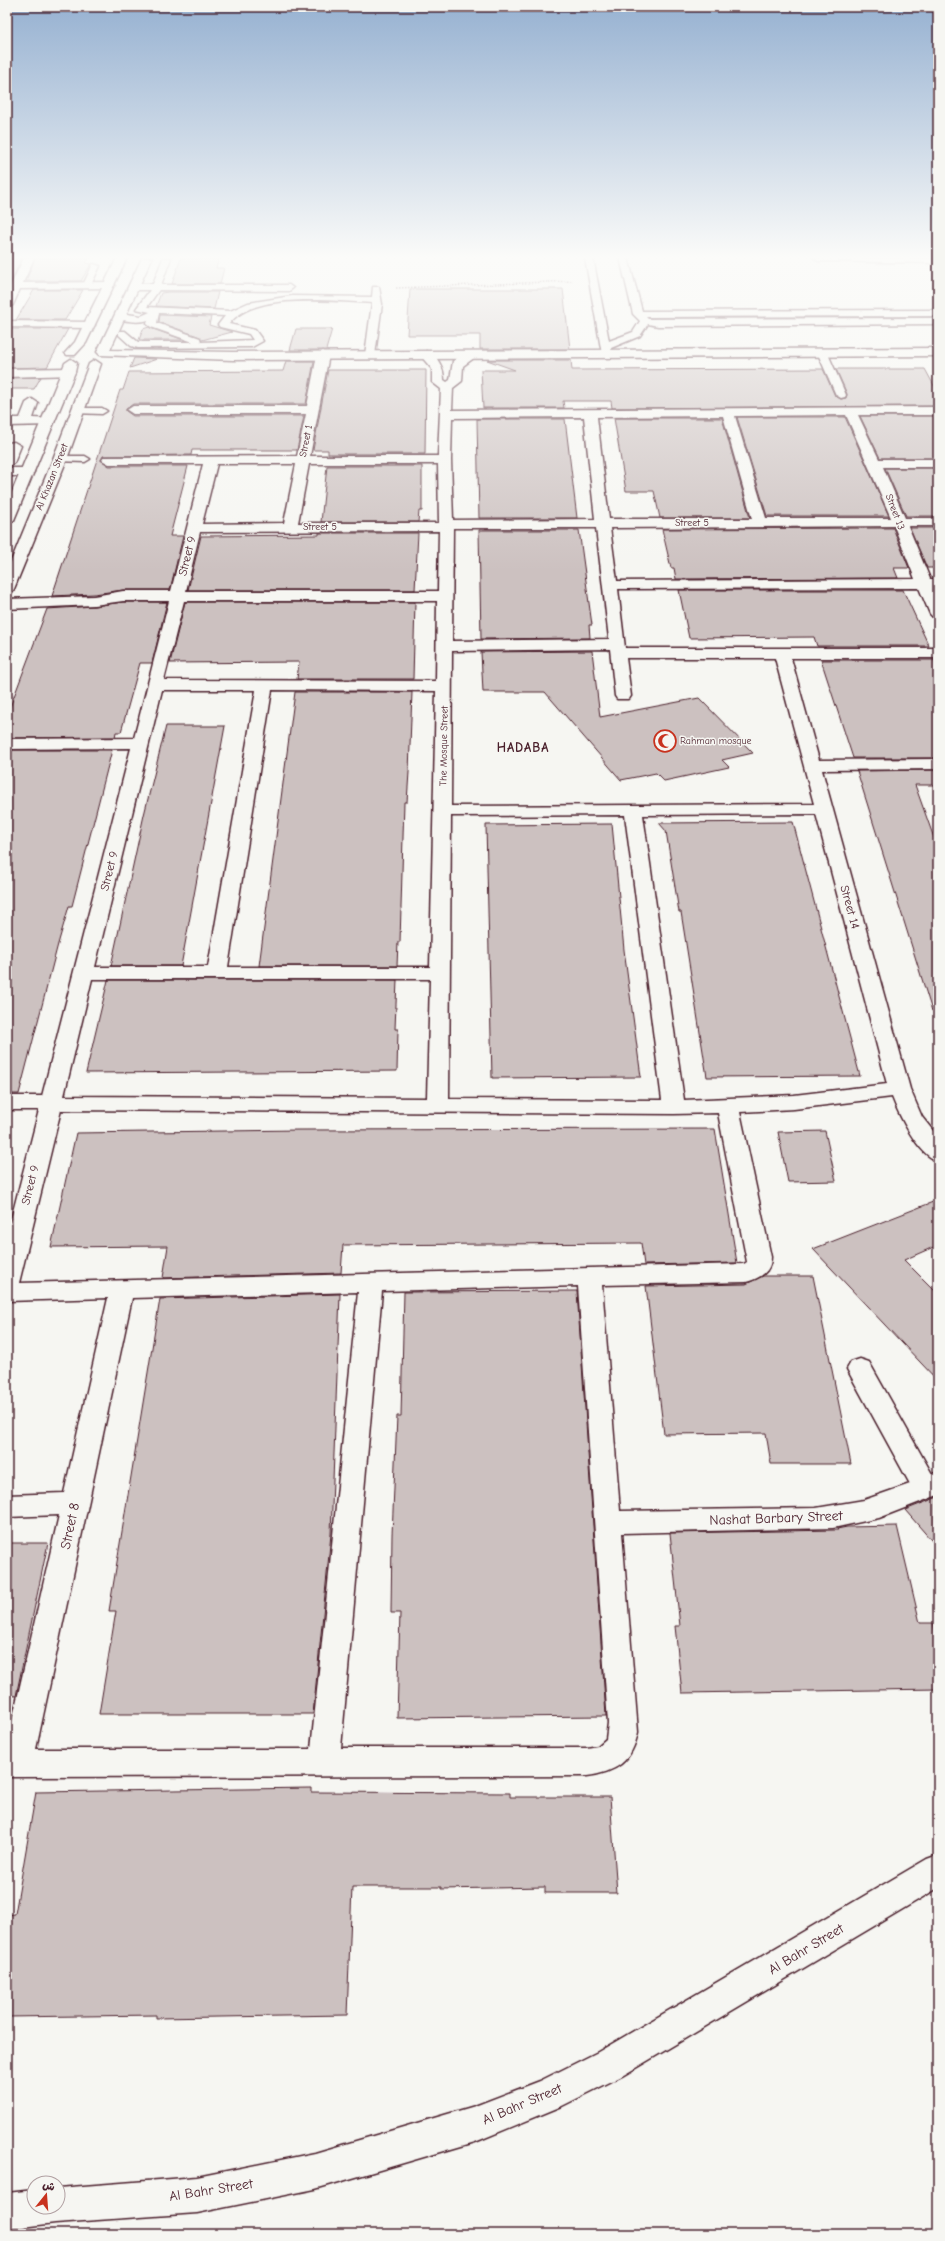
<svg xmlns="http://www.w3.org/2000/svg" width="945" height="2241" viewBox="0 0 945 2241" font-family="'Comic Neue','Playpen Sans Arabic',sans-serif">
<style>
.building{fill:#ccc1c0;stroke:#4a1f2b}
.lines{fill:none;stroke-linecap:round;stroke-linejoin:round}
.service-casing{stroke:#4a1f2b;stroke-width:3}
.minor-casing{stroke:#4a1f2b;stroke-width:3}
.secondary-casing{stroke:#4a1f2b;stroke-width:3}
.path{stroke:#4a1f2b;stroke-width:1.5;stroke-dasharray:1.5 1.5;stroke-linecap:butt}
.service{fill:#f6f6f2;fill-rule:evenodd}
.minor{fill:#f6f6f2;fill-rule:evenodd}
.secondary{fill:#f6f6f2;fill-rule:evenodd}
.labels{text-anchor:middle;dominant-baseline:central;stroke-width:3;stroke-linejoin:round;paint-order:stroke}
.far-street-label{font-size:10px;fill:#4a1f2b;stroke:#f6f6f2}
.far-poi-label{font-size:10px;fill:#4a1f2b;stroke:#f6f6f2;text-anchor:start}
.street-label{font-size:12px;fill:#4a1f2b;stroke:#f6f6f2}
.far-district-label{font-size:13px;font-weight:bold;letter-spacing:1px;fill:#4a1f2b;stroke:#f6f6f2}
.near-street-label{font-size:14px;fill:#4a1f2b;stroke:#f6f6f2}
</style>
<rect width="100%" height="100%" fill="#f6f6f2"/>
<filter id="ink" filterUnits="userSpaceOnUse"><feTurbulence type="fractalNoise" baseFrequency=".025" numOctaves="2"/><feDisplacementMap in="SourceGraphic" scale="8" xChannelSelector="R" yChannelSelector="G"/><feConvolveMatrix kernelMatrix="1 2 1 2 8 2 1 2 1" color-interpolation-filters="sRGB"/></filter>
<g filter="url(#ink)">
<!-- building -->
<path class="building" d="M7 258H22L11 281H7Z
M35 258H89L86 263 91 264 81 281H26Z
M181 258H219L216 268H224L220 284H172Z
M410 289H563L570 349H480V335H407Z
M34 290H83L65 320H16Z
M169 292H218L214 309 156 306 161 293Z
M160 315 211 317 209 325 232 332 202 340 200 337 159 322Z
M149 327 150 328 184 340H139L143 329Z
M10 329H68L47 367 7 368V333Z
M296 329H332L326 350H290Z
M134 358 157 359 130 368Z
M487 360H571L572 370 823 369 835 396 841 399 846 398 847 394 836 369H925L938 393V406L612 408 611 401H563L564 408H483L481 370H515Z
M286 361H314L306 404H133L126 409V411L133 416H304L297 450H192L191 455 103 456 101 460 109 466H188L170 536H183L170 590H123L94 594 52 596 120 390H123L129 372 283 371Z
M328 370H426L425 454H328V450H313Z
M41 377 34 389H7V378Z
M860 416H938V458H880Z
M737 417H845L889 516H767Z
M614 418H722L750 518H660L654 491H626Z
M477 419H565L577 518H479Z
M327 466H422V511H419L418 522H321Z
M885 468H938V516H906Z
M893 528 909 568H894L898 578 676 579 674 568H671L662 529Z
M910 528H938V568H927Z
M479 530H579L592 625H589L590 638 481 639Z
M319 533H418L415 590H188L201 536 319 535Z
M679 590H903L929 646H817L814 637 689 638Z
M123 602H167L152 663H140L121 732H116L115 737 7 738V715L47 609 94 606Z
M185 602H415L413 679H297L299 662 170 663Z
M592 651 600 717 699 698 753 753 722 760 729 767 664 781 656 773 621 780 545 692H483L481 652Z
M821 660H934L938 669V758H853Z
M295 692H412L409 772 407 802H404L400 942H398L397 966H259Z
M166 726H225L181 966H111L144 815Z
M7 750H112L72 906H69L58 944 19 1094H7Z
M938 770V785H915L938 849V1010L932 1011 857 771Z
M793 822 860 1076 707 1077 681 912H679L666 831 659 823Z
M612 824 624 950 641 1077 492 1078 486 825Z
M108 980H397L395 1029H398L397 1071 86 1073Z
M715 1129 737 1263 644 1265 641 1243 343 1245 341 1273 163 1278 168 1246 51 1247 76 1133 299 1130Z
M825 1131 836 1181 788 1182 778 1132Z
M938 1200V1245L904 1260 938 1294V1381L813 1249Z
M763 1276H813L851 1464H771L766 1433 664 1434 646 1286 746 1284Z
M577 1291 606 1716 397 1718 400 1613H391L392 1535 397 1416H401L404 1292Z
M340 1294 331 1534 313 1714H99L116 1611H109L160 1299Z
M938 1497V1548L905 1510Z
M897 1526 920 1623H933L938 1643V1689L682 1693 675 1626H680L670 1533 838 1530 837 1529 847 1527Z
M7 1543H48L16 1696 7 1695Z
M311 1788V1792L510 1793V1797H610L617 1893H545V1887L441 1889V1887H352L347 2015 156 2018V2015L7 2017V1915L15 1914 36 1792Z"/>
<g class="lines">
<!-- service casing -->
<g class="service-casing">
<path id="service" d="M163 258H171L161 285H289L293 288 289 291 159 290 147 307 230 311 248 303 292 296 372 297 373 287H379L382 304 375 355 370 358 365 355 372 303C335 301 253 291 229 324L255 330 263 341 252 347 138 348 131 346 119 335V331H125L138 342H193L151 327 147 324 148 320C140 323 122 322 115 316L120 313 141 316 150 312 136 309 150 290H133L129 287 133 284H153ZM159 313 225 316 218 325 220 327 249 334 253 340 201 342 200 338 157 323Z
M585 258H593L609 341 633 332 640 321 633 314 620 258H628L642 311 938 310V316L646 317 648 319 938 318V324L658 326 648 324 640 336 611 348 612 354 607 357 602 354Z
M814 258H938V263L818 261Z
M93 264 100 266 90 287H84L83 285Z
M823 351 828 354 846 395 845 397 841 398 836 395 818 354Z
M77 408H102L107 411 102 414 73 413 72 411Z
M60 456H85L90 459 85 462 56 461 55 459 56 457Z"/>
</g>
<!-- minor casing -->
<g class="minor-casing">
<path id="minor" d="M24 258H34L23 283 110 282 115 285 110 288 20 289 13 305 7 308V293Z
M7 321 89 322 95 325 89 328 7 327Z
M323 351 329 355 310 456H438L441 389 432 382V369L420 355 426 351C438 355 444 369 444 380L447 382 450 380 453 361 468 352H476L478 355 463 366 462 381 453 388 452 410 938 407V415H858L879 459H938V467H883L905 518H938V526H908L930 579H938V587H934L938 597V619L933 617 930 614 919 588 618 589 625 648H938V658H791L819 760 938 759V769L822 770 910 1089 922 1117 938 1137V1161C918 1155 899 1115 892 1097L794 1109 740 1112 771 1257C771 1273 759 1278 746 1282L602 1285 620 1511 816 1508 864 1500 910 1484 847 1369 851 1362 860 1359 869 1362 932 1474 938 1472V1495L879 1518 833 1528 622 1533 638 1732C632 1762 616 1772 587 1776L7 1777V1743L59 1515 7 1517V1495L64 1493 108 1298 7 1301V1235L39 1110H7V1096H42L131 748 7 749V739L134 738 169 601H123L94 605 7 609V599L94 596 123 591H171L203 464H109L102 460 104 457 297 456 306 414H133L127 410 133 406H307L317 355ZM846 415 891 518H766L735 416ZM723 416 752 519H609L597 417ZM584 417 595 519 453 520 451 460 452 418ZM217 464H296L284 523 202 524ZM309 464H438L439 523H298ZM894 526 915 579 617 581 610 528ZM453 528H596L609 639 452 641ZM439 531 438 591H186L200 532ZM184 601H437L436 681 164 680ZM610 649 615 696 617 699H629L631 696 626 658H775L814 804 451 806 452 651ZM162 690H256L208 967H95ZM272 690 436 691 430 967H228ZM816 814 887 1084 794 1095 684 1100 643 815ZM625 815 662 1100 449 1099 451 816ZM92 979H430L427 1098 64 1096ZM61 1110 674 1114 718 1113 747 1262 744 1264 19 1283ZM578 1286 608 1723 606 1739 598 1746 587 1748H341L382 1291ZM358 1292 311 1749H36L132 1298Z
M69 368 73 369 75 372 73 375 7 377V369Z
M32 399 38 403 33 418 52 419 54 422 52 425 7 426V418H20L26 403Z
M14 442 21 446 14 463 7 467V447L9 443Z
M7 468H27L34 472 27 476H7Z"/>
</g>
<!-- secondary casing -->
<g class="secondary-casing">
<path id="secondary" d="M117 258H127L86 343 75 355H67L65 353 75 342Z
M142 258H152L110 350 233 352 938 348V356L233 360 100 355 97 352Z
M71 359 77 363 75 372 14 520 7 524V504L65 363Z
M95 360 101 364 67 459 14 589 12 592 7 593V571L53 459 89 364Z
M938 1855V1888L622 2076 562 2106 475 2142 315 2189 197 2213 55 2223 7 2229V2193L34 2190V2207H58V2188L197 2177 315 2153 475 2106 540 2081 598 2052 927 1859Z"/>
</g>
<!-- path -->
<path class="path" d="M396 288 573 281"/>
<!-- service -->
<use href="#service" class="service"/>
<!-- minor -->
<use href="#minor" class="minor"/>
<!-- secondary -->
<use href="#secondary" class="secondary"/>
</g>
</g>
<!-- sky -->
<linearGradient id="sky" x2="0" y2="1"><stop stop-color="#96b1d1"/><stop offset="0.45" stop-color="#fbfbf9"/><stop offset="1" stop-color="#fbfbf9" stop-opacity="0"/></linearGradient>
<rect width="945" height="571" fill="url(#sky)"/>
<!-- icons -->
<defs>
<g id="mosque-ring" transform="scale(1.15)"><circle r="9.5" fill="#f6f6f2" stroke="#c8321e" stroke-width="1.5"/><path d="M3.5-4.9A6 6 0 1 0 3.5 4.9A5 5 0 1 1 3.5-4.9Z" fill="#c8321e"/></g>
</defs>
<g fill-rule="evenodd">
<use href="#mosque-ring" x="665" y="741"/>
</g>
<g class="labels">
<!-- far-street labels -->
<g class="far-street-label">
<text transform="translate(306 441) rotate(-79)">Street 1</text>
<text transform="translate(52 477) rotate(-68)">Al Khazan Street</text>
<text transform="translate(895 512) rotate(69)">Street 13</text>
<text x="692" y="523">Street 5</text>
<text x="320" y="527">Street 5</text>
<text transform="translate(444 746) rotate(-89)">The Mosque Street</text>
</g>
<!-- far-poi labels -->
<g class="far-poi-label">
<text x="680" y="741">Rahman mosque</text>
</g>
<!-- street labels -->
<g class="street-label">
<text transform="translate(187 556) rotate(-76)">Street 9</text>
<text transform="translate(109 871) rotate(-76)">Street 9</text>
<text transform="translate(850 907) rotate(75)">Street 14</text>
<text transform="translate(30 1185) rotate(-76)">Street 9</text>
</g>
<!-- far-district labels -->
<g class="far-district-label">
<text x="523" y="747">HADABA</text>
</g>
<!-- near-street labels -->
<g class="near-street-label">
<text transform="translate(776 1518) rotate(-2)">Nashat Barbary Street</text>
<text transform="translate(70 1526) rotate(-78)">Street 8</text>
<text transform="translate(806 1949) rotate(-31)">Al Bahr Street</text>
<text transform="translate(522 2104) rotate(-23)">Al Bahr Street</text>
<text transform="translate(211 2190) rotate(-9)">Al Bahr Street</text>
</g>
</g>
<!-- margin -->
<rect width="945" height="2241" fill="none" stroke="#f6f6f2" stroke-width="24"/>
<rect x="12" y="12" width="921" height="2217" fill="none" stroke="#4a1f2b" stroke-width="1.5" filter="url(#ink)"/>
<!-- north arrow -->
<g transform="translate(46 2195) rotate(17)"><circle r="19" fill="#f6f6f2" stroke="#b1a0a2"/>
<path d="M0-3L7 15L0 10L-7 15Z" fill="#c8321e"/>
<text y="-6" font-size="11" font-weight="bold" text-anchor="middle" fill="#4a1f2b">ش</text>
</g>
</svg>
